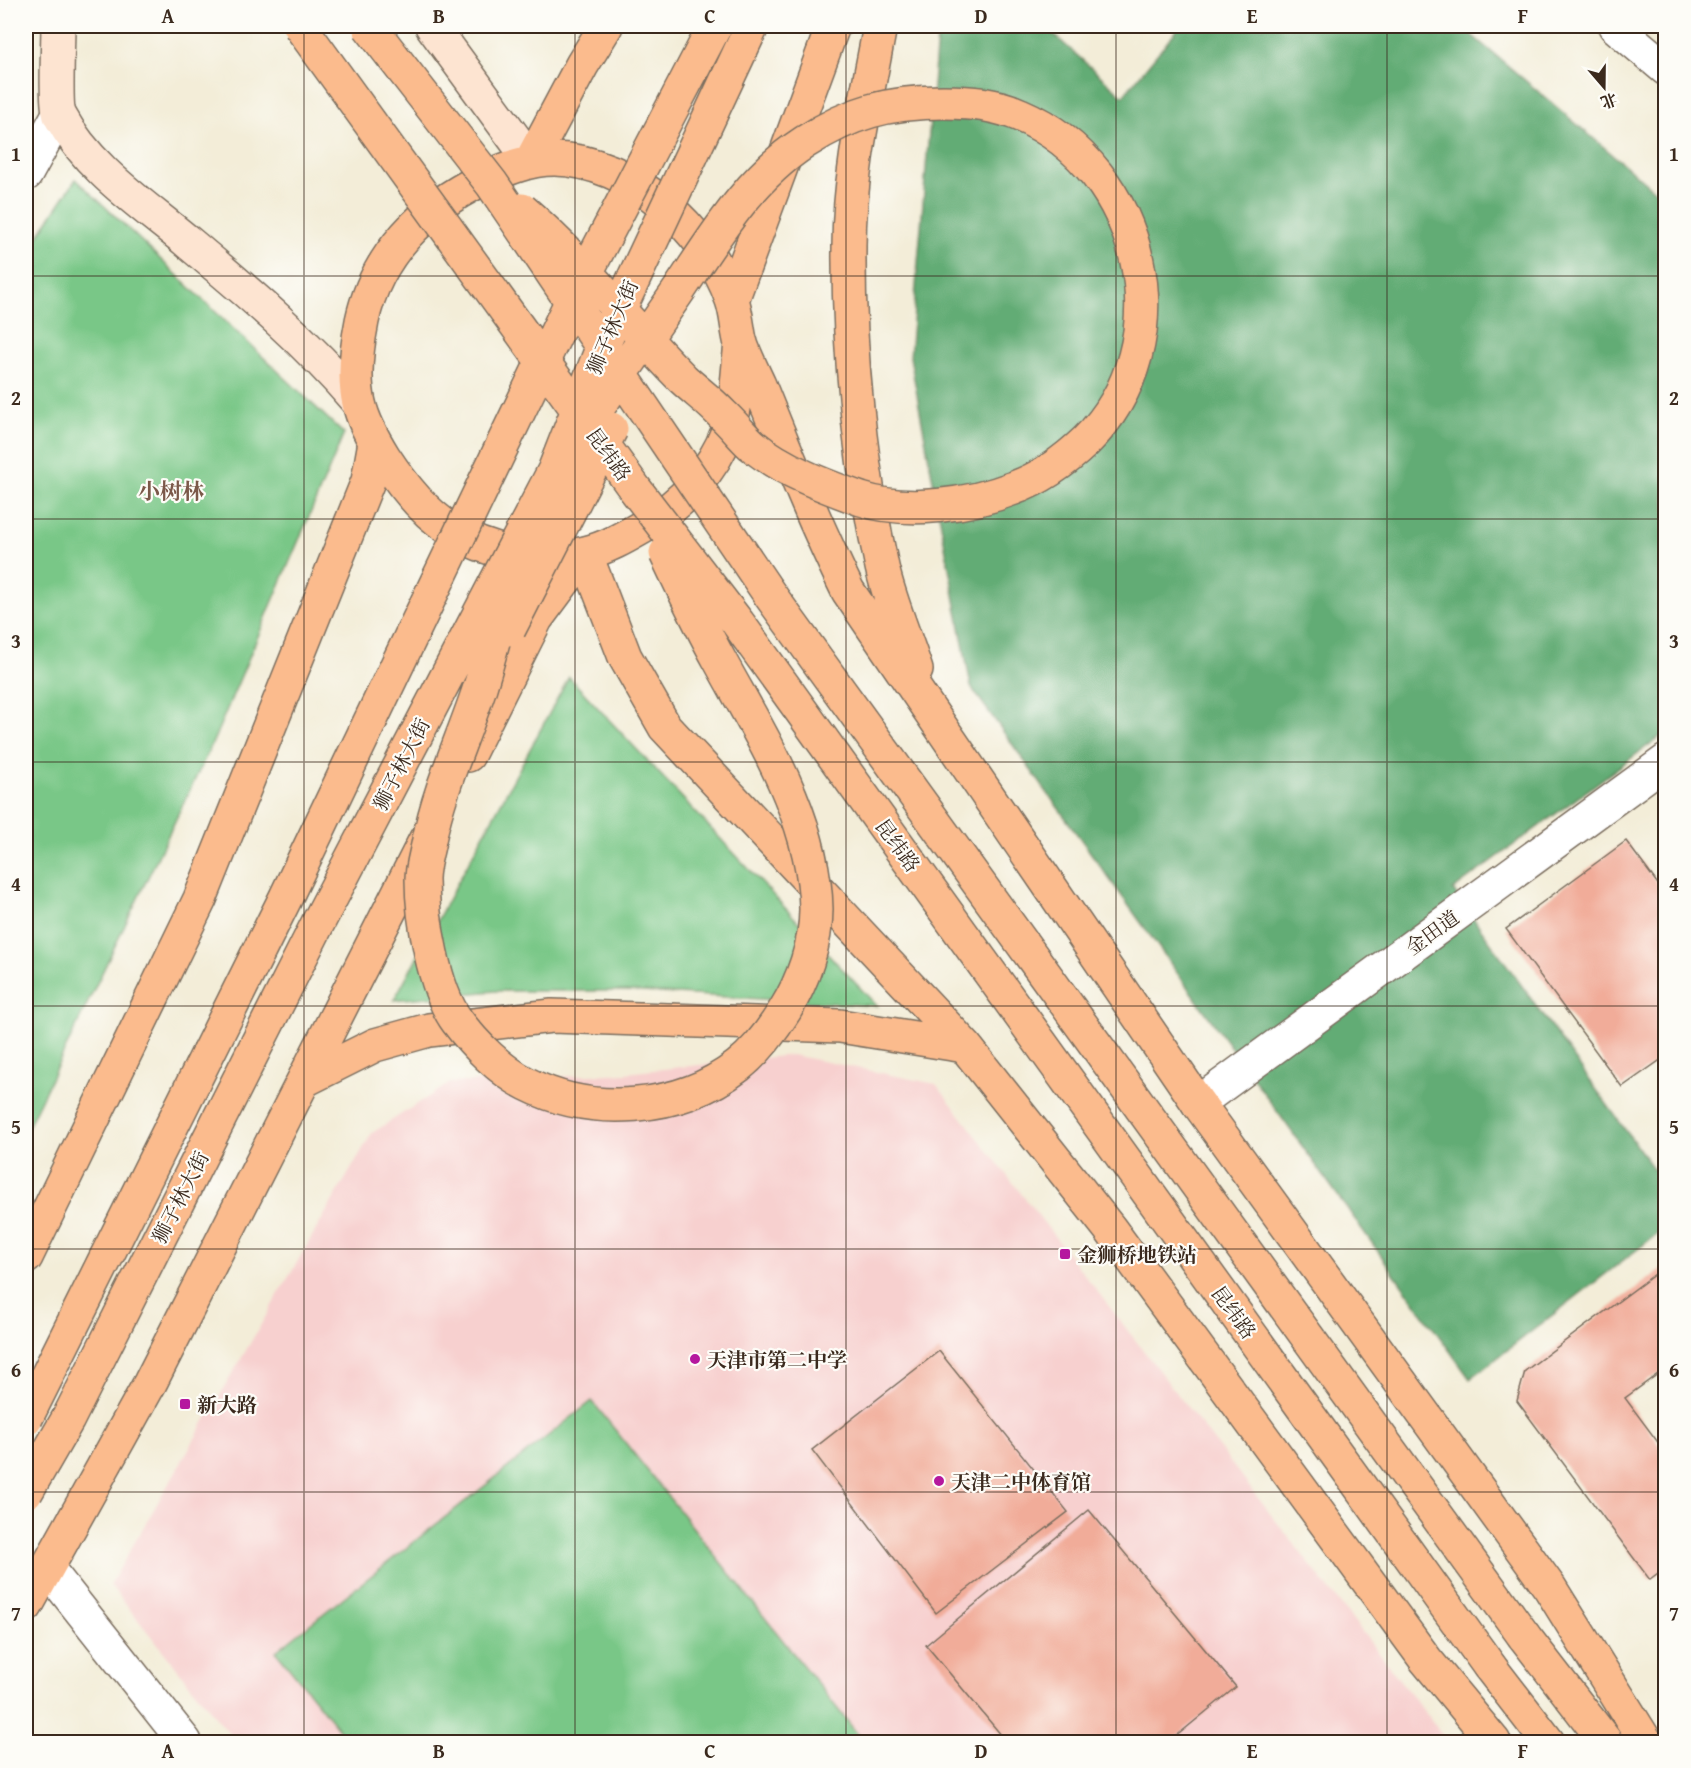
<svg xmlns="http://www.w3.org/2000/svg" width="1691" height="1768" viewBox="0 0 1691 1768" font-family="'Gentium Book Plus','Noto Serif SC',serif">
<style>
.built{fill:#f7d0cf}
.green{fill:#79c787;stroke:#5a7852;stroke-width:1.5}
.forest{fill:#62ac74;stroke:#4e6b49;stroke-width:1.5}
.building{fill:#f1ac99}
.lines{fill:none;stroke-linecap:round;stroke-linejoin:round}
.minor-casing{stroke:#7b6e5f;stroke-width:36}
.tertiary-casing{stroke:#7b6e5f;stroke-width:36}
.secondary-casing{stroke:#7b6e5f;stroke-width:36}
.primary-casing{stroke:#7b6e5f;stroke-width:36}
.minor{stroke:#fff;stroke-width:33}
.tertiary{stroke:#fff;stroke-width:33}
.secondary{stroke:#fde4d1;stroke-width:33}
.primary{stroke:#fbbb8d;stroke-width:33}
.primary-bridge-casing{stroke:#7b6e5f;stroke-width:36;stroke-linecap:butt}
.primary-bridge{stroke:#fbbb8d;stroke-width:33}
.grid{fill:none;stroke:#3b2a1e;stroke-width:1.5;stroke-opacity:0.55}
.poi-dot{fill:#b5179e;stroke:#fdfcf7;stroke-width:2}
.labels{text-anchor:middle;dominant-baseline:central;stroke-width:4.5;stroke-linejoin:round;paint-order:stroke}
.street-label{font-size:20px;fill:#3b2a1e;stroke:#fdfcf7}
.poi-label{font-size:20px;font-weight:bold;fill:#3b2a1e;stroke:#fdfcf7;text-anchor:start}
.quarter-label{font-size:22px;font-weight:bold;fill:#7b5849;stroke:#fdfcf7}
.neatline{fill:none;stroke:#3b2a1e;stroke-width:2}
.grid-label{font-size:20px;text-anchor:middle;font-weight:bold;fill:#3b2a1e}
</style>
<rect width="100%" height="100%" fill="#fdfcf7"/>
<filter id="ink" filterUnits="userSpaceOnUse"><feTurbulence type="fractalNoise" baseFrequency=".0167" numOctaves="2"/><feDisplacementMap in="SourceGraphic" scale="12" xChannelSelector="R" yChannelSelector="G"/><feConvolveMatrix kernelMatrix="1 2 1 2 8 2 1 2 1" color-interpolation-filters="sRGB"/></filter>
<filter id="wash" filterUnits="userSpaceOnUse"><feTurbulence type="fractalNoise" baseFrequency=".008" numOctaves="4" result="noise"/><feDisplacementMap in="SourceGraphic" scale="24" xChannelSelector="R" yChannelSelector="G"/><feGaussianBlur stdDeviation="1.35" result="paint"/><feColorMatrix in="noise" values="0 0 0 0 0 0 0 0 0 0 0 0 0 0 0 0 0 1.4 0 .05"/><feComposite in="paint" operator="in"/></filter>
<g filter="url(#wash)">
<rect width="100%" height="100%" fill="#f3edd8"/>
<!-- built -->
<path class="built" d="M792 1055 936 1084 1448 1742H236L110 1585 372 1133 450 1083 626 1073Z"/>
<!-- green -->
<path class="green" d="M76 179 344 434 213 742 26 1131V254Z
M569 677 877 1006 626 991H496L394 1000Z
M592 1401 864 1742H349L276 1651Z"/>
<!-- forest -->
<path class="forest" d="M938 26H1044L1123 96 1180 26H1461L1665 199V733L1453 890 1665 1185V1228L1470 1379 971 687 910 357Z"/>
<g id="blocks">
<!-- building -->
<path class="building" d="M1626 841 1666 895V1056L1622 1087 1506 929Z
M1666 1266V1368L1625 1398 1666 1453V1568L1650 1580 1517 1401 1525 1371Z
M939 1351 1068 1512 936 1613 812 1450Z
M1089 1510 1236 1687 1169 1742H1007L926 1645Z"/>
</g>
</g>
<g filter="url(#ink)">
<use href="#blocks" fill-opacity="0" stroke="#7b6e5f" stroke-width="1.5"/>
<g class="lines">
<!-- minor casing -->
<g class="minor-casing">
<path id="minor" d="M26 174 59 114"/>
</g>
<!-- tertiary casing -->
<g class="tertiary-casing">
<path id="tertiary" d="M1615 26 1666 69
M1198 1103 1666 761
M48 1569 185 1742"/>
</g>
<!-- secondary casing -->
<g class="secondary-casing">
<path id="secondary" d="M58 26C58 41 55 106 60 116 88 169 145 206 189 243 250 294 306 341 358 402
M432 26 531 161"/>
</g>
<!-- primary casing -->
<g class="primary-casing">
<path id="primary" d="M880 26C867 98 849 172 849 246 848 349 860 466 882 567 890 602 905 636 916 670
M531 161 582 65 606 26
M732 300 833 26
M741 343C738 367 737 410 728 431 713 471 682 504 646 525 627 536 607 548 585 553 541 564 486 553 449 528 422 511 401 483 384 457 374 441 363 421 359 403 353 378 357 346 362 321 376 255 423 208 483 179 506 169 529 159 554 159 631 160 708 230 732 300 737 314 737 330 741 344 746 358 753 372 759 385 787 454 815 524 848 591L1198 1103 1550 1588 1646 1742
M585 553 625 657 665 727 965 1046 1110 1229 1426 1660 1494 1742
M468 755 536 619 585 553
M305 1080 375 1045 429 1030 552 1016 840 1026 965 1046
M26 1257 200 899 368 481 375 442
M26 1606 150 1383 426 839
M1524 1636 1606 1742
M1490 1667 1548 1742"/>
</g>
<!-- minor -->
<use href="#minor" class="minor"/>
<!-- tertiary -->
<use href="#tertiary" class="tertiary"/>
<!-- secondary -->
<use href="#secondary" class="secondary"/>
<!-- primary -->
<use href="#primary" class="primary"/>
<!-- primary-bridge casing -->
<g class="primary-bridge-casing">
<path id="primary-bridge" d="M300 26 635 489 738 623 1490 1667
M369 26 492 184 770 595 1524 1636
M522 210C582 261 628 324 683 379 696 391 710 401 722 414 733 424 742 436 752 445 782 470 825 486 861 499 907 514 970 505 1014 488 1042 478 1065 461 1086 441 1185 344 1145 168 1020 115 996 104 970 102 944 102 889 102 851 112 805 142 748 179 714 238 677 293 636 352 595 412 554 471
M507 590C498 622 490 655 480 687 463 739 440 786 429 840 427 852 422 866 422 879 422 918 434 990 457 1021 475 1045 501 1071 527 1084 592 1117 680 1111 738 1066 757 1051 772 1031 785 1010 803 981 816 944 816 909 814 817 762 738 720 661 700 625 683 589 666 553
M509 629 611 429
M26 1418 285 899 574 296 715 26
M26 1492 68 1419 319 921 554 471 606 338 752 26"/>
</g>
<!-- primary-bridge -->
<use href="#primary-bridge" class="primary-bridge"/>
</g>
</g>
<!-- grid -->
<path class="grid" d="M304 26V1742M575 26V1742M846 26V1742M1116 26V1742M1387 26V1742M26 276H1666M26 519H1666M26 762H1666M26 1006H1666M26 1249H1666M26 1492H1666"/>
<!-- markers -->
<g class="poi-dot">
<rect x="1059" y="1248" width="12" height="12" rx="3"/>
<circle cx="695" cy="1359" r="6"/>
<rect x="179" y="1398" width="12" height="12" rx="3"/>
<circle cx="939" cy="1481" r="6"/>
</g>
<g class="labels">
<!-- street labels -->
<g class="street-label">
<text transform="translate(612 327) rotate(-67)">狮子林大街</text>
<text transform="translate(609 454) rotate(54)">昆纬路</text>
<text transform="translate(401 764) rotate(-63)">狮子林大街</text>
<text transform="translate(898 845) rotate(54)">昆纬路</text>
<text transform="translate(1432 932) rotate(-36)">金田道</text>
<text transform="translate(180 1197) rotate(-63)">狮子林大街</text>
<text transform="translate(1234 1312) rotate(54)">昆纬路</text>
</g>
<!-- poi labels -->
<g class="poi-label">
<text x="1077" y="1254">金狮桥地铁站</text>
<text x="707" y="1359">天津市第二中学</text>
<text x="197" y="1404">新大路</text>
<text x="951" y="1481">天津二中体育馆</text>
</g>
<!-- quarter labels -->
<g class="quarter-label">
<text x="171" y="491">小树林</text>
</g>
</g>
<!-- margin -->
<rect width="1691" height="1768" fill="none" stroke="#fdfcf7" stroke-width="66"/>
<!-- north arrow -->
<g transform="translate(1604 87) rotate(160)" stroke="#fdfcf7" stroke-width="4.5" paint-order="stroke">
<path d="M0-4.5L10 22L0 15L-10 22Z" fill="#3b2a1e"/>
<text y="-9" font-size="16" font-weight="bold" text-anchor="middle" fill="#3b2a1e">北</text>
</g>
<rect x="33" y="33" width="1625" height="1702" class="neatline"/>
<g class="grid-label">
<text x="168" y="23">A</text>
<text x="439" y="23">B</text>
<text x="710" y="23">C</text>
<text x="981" y="23">D</text>
<text x="1252" y="23">E</text>
<text x="1523" y="23">F</text>
<text x="16" y="161">1</text>
<text x="1674" y="161">1</text>
<text x="16" y="405">2</text>
<text x="1674" y="405">2</text>
<text x="16" y="648">3</text>
<text x="1674" y="648">3</text>
<text x="16" y="891">4</text>
<text x="1674" y="891">4</text>
<text x="16" y="1134">5</text>
<text x="1674" y="1134">5</text>
<text x="16" y="1377">6</text>
<text x="1674" y="1377">6</text>
<text x="16" y="1620">7</text>
<text x="1674" y="1620">7</text>
<text x="168" y="1758">A</text>
<text x="439" y="1758">B</text>
<text x="710" y="1758">C</text>
<text x="981" y="1758">D</text>
<text x="1252" y="1758">E</text>
<text x="1523" y="1758">F</text>
</g>
</svg>
